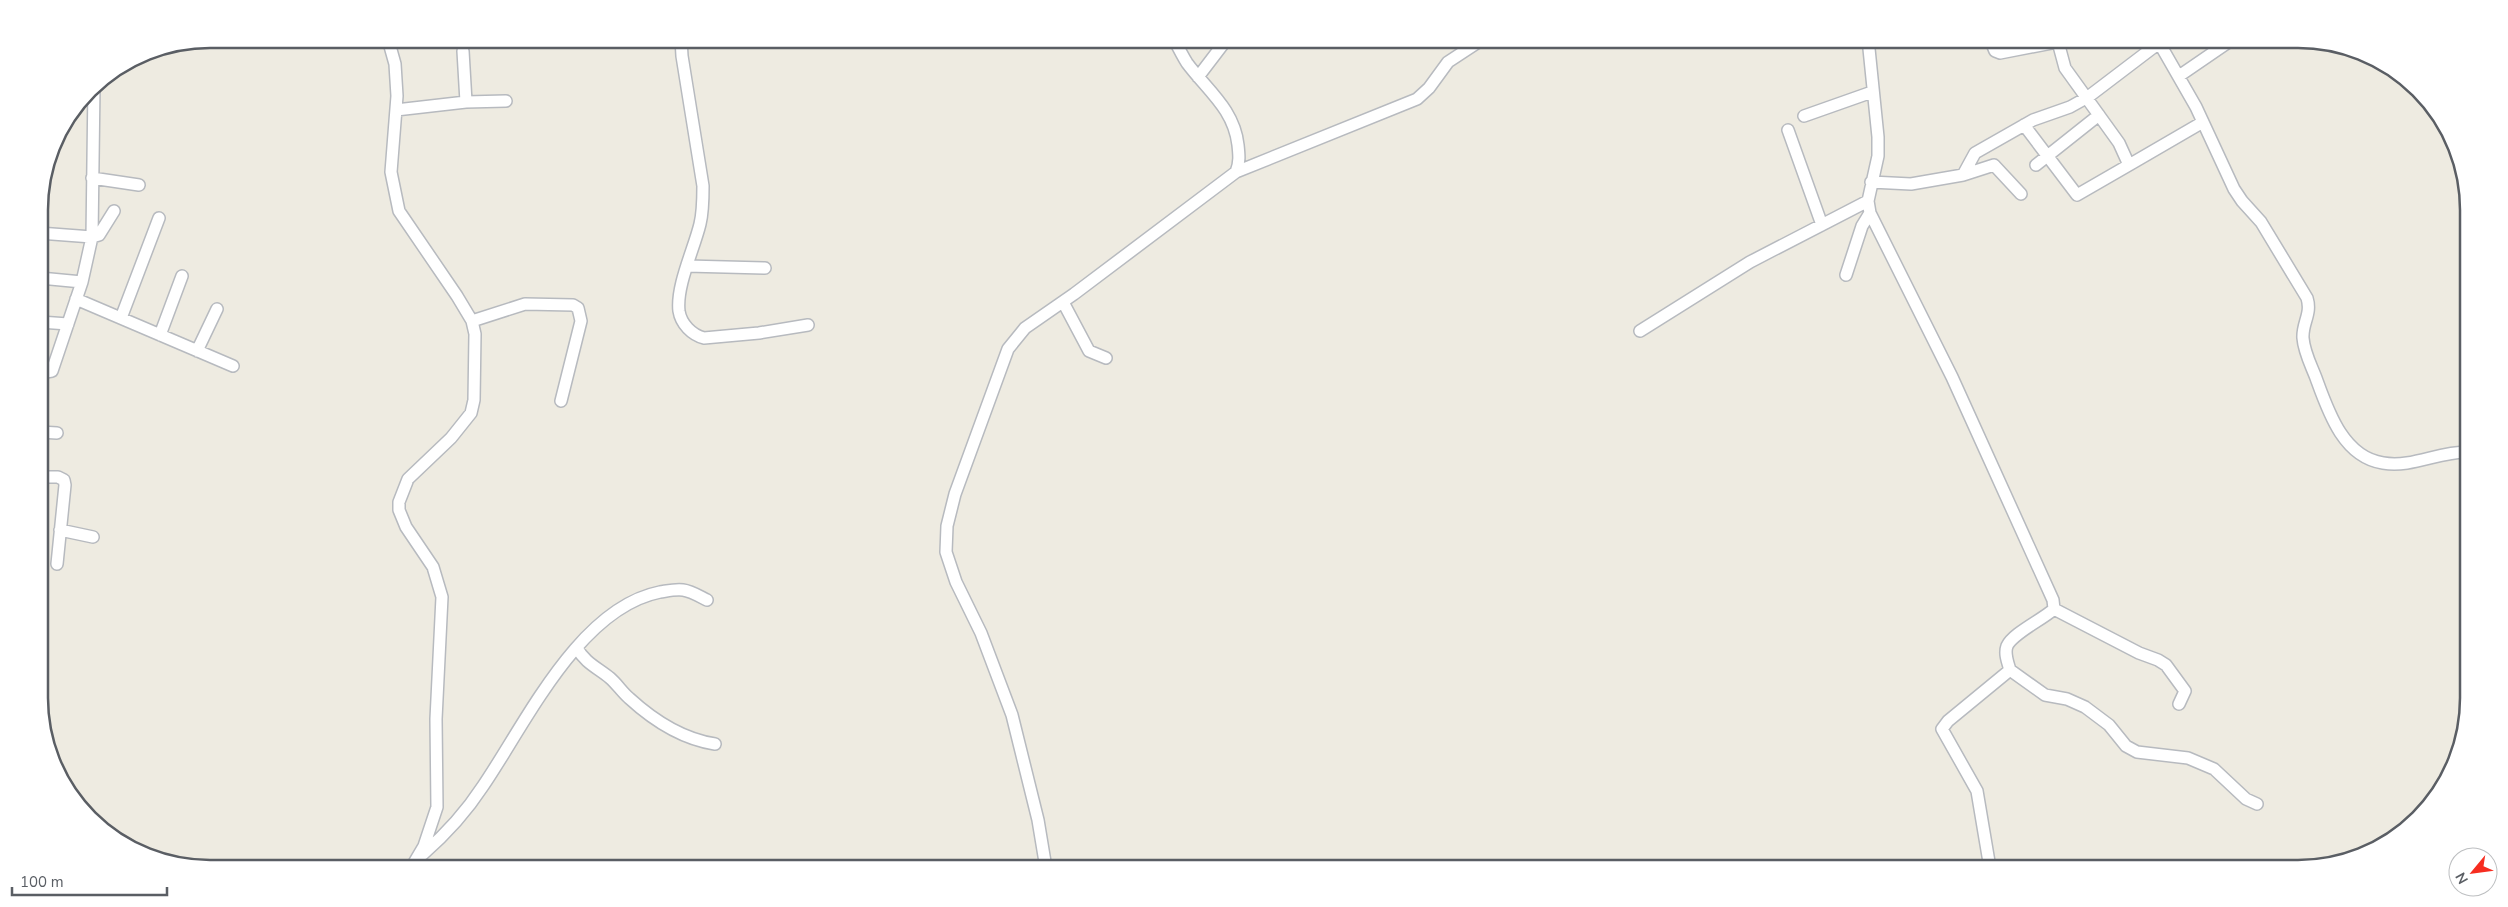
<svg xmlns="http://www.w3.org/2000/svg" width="2508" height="907" viewBox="0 0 2508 907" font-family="'Nunito Sans',sans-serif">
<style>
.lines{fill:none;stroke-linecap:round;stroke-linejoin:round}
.minor-casing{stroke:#b7babf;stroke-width:14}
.minor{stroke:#fff;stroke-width:11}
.rim{fill:none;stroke:#5a5e64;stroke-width:2.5}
</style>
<rect width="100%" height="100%" fill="#eeebe1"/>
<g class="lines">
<!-- minor casing -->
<g class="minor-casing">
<path id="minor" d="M388 39 395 64 397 96 391 172 399 211 457 296 472 321 475 334 474 400 471 413 451 438 408 479 399 502V510L406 527 433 567 442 597 436 719 437 807 424 846 411 868
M681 39 682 56 703 186C703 199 703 212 700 224 694 249 676 286 679 311 681 324 692 335 704 338L759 333 808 325
M1174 39C1178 47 1182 55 1187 63 1207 90 1234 109 1238 145 1239 154 1240 163 1236 172
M1868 39 1878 137V156L1868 201 1870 213 1952 377 2053 600 2054 609C2042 620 2013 633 2007 646 2004 654 2008 663 2010 670L2045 695 2067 699 2085 707 2109 725 2126 746 2137 752 2188 758 2214 769 2246 799 2257 804
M1990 39 1995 51 2000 53 2073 39
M2157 39 2196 107 2234 189 2242 201 2261 222 2307 298C2312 314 2302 323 2303 338 2304 352 2311 365 2316 378 2328 411 2343 457 2383 463 2413 468 2439 451 2469 452
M463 51 466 102
M2179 76 2233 39
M1198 77 1227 39
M396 110 466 102 506 101
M1804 116 1872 92
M2024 125 2077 195 2129 165 2119 143 2065 68 2058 42
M1788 130 1822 225
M2036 165 2099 115
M2129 165 2203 122
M1963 175 1994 165 2021 194
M92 178 139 185
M1871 182 1911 184 1963 175 1975 153 2033 120 2070 107 2088 97 2159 43 2160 39
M39 233 92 237 94 85
M687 266 765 268
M1846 275 1862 226 1870 213
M40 278 82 282 92 237 99 235 114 211
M76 299 233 366
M1063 302 1089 351 1106 358
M121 318 159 218
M472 321 525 304 573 305 578 308 581 321 561 401
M40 322 68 324
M1640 331 1750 262 1868 201
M160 335 182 276
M197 351 217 309
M40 373 52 371 82 282
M40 432 57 433
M41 477H58L64 480 65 485 57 564
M60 530 93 537
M2054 609 2139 653 2158 660 2166 665 2185 691 2179 704
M577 648C585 663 598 668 610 678 617 684 622 692 629 698 653 720 682 739 715 744
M423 854C446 834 466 812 483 786 526 723 579 608 660 592 667 591 675 589 683 590 691 591 699 596 707 600
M1046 868 1038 820 1012 715 981 633 956 582 946 552 947 526 955 494 1008 349 1025 328 1074 294 1236 172 1417 99 1429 88 1448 62 1483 39
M1990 868 1977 791 1942 729 1948 721 2010 670"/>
</g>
<!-- minor -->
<use href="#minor" class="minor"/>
</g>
<!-- crop -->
<path d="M0 0H2508V907H0ZM210 48H2298A162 162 0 0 1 2460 210V698A162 162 0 0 1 2298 860H210A162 162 0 0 1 48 698V210A162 162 0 0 1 210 48Z" fill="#fff" fill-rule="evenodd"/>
<path class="rim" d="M210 48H2298A162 162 0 0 1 2460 210V698A162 162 0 0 1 2298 860H210A162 162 0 0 1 48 698V210A162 162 0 0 1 210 48Z"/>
<!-- north arrow -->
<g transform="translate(2473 872) rotate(241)"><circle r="24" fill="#ffffff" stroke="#bdbfc1"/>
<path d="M0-4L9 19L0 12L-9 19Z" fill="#f62d20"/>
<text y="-8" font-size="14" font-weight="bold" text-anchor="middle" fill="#5a5e64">N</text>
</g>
<!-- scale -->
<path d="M12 887v8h155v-8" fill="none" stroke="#5a5e64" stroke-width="2.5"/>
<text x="20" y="887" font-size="15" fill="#5a5e64" stroke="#ffffff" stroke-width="4" paint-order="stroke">100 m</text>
</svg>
